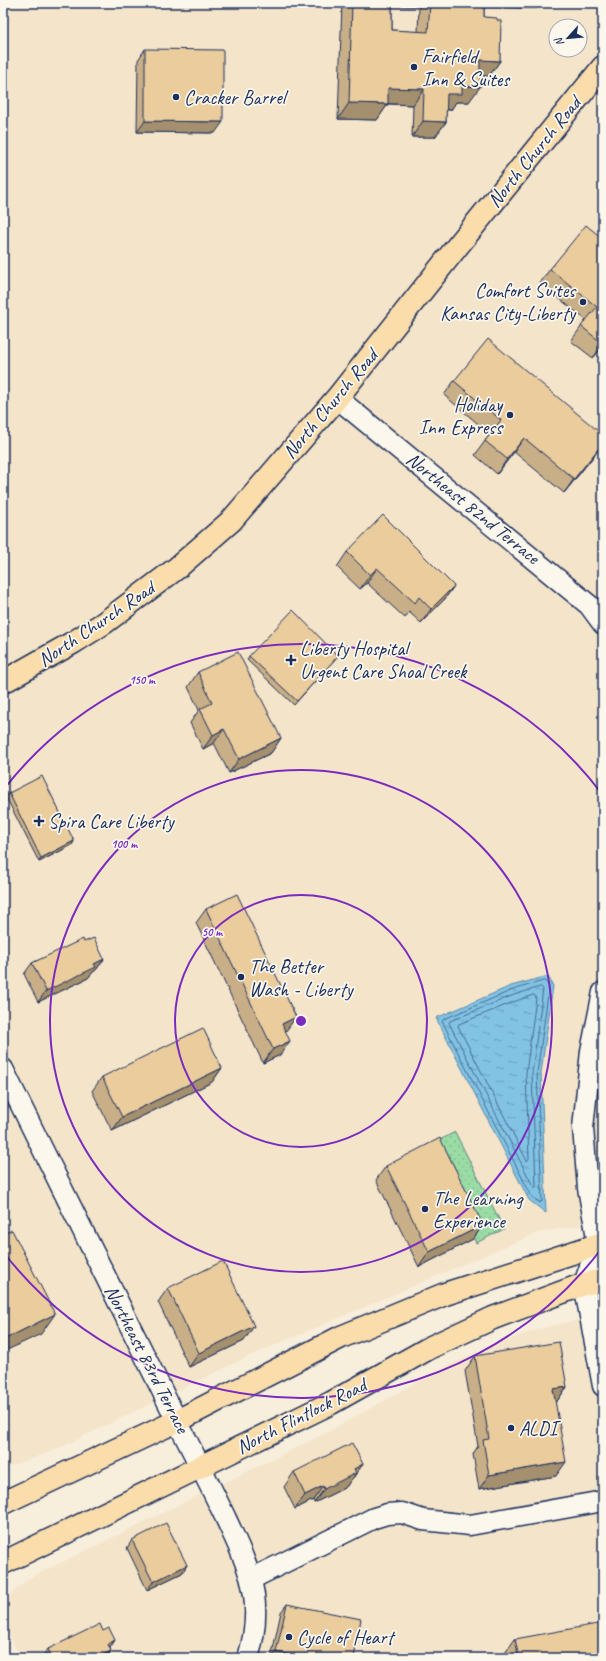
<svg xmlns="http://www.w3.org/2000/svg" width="606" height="1661" viewBox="0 0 606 1661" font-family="Caveat,sans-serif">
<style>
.built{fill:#f4e4c9;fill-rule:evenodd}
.park{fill:url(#park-dots);stroke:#5b8682}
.water{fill:url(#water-ripples);stroke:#5988ae}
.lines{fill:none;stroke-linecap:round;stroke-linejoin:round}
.shore{stroke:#446a93;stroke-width:1}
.minor-casing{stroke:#1b2f5e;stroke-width:23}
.major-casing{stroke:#1b2f5e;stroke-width:25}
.minor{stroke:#fbf7ec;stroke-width:20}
.major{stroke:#fbddab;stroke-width:22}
.wall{fill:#c9af87;stroke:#1b2f5e;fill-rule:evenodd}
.shaded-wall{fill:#a48f6e;stroke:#1b2f5e}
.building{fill:#eacc9d;stroke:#1b2f5e}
.ring{fill:none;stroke:#7b2cbf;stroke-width:2}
.poi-dot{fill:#1b2f5e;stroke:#fbf7ec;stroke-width:1.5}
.labels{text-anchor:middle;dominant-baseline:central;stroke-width:3.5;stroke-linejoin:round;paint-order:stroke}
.poi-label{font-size:20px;fill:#1b2f5e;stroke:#fbf7ec;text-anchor:start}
.street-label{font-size:20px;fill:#1b2f5e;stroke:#fbf7ec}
.centre{fill:#7b2cbf;stroke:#fbf7ec;stroke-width:2}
.ring-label{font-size:12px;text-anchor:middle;font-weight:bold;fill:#7b2cbf;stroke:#fbf7ec;stroke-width:3.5;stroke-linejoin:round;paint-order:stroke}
</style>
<defs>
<pattern id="park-dots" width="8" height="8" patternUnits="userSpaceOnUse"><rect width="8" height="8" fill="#9bdca6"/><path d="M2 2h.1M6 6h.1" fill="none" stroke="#85bd91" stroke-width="1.8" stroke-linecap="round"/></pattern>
<pattern id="water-ripples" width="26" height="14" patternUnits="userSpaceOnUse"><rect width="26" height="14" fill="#82c3e3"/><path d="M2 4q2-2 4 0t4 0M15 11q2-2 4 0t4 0" fill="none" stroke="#6a9fbb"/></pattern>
</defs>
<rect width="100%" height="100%" fill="#f8eedc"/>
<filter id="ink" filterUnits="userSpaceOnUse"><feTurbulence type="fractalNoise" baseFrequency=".025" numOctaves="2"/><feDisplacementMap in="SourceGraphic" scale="8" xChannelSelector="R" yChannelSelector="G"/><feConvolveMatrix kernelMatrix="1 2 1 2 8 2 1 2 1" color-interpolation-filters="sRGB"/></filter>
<g filter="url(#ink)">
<!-- built -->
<path class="built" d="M3 3H603V1222L539 1232 245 1358 55 1450 3 1469ZM556 26H580V50H556Z
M603 1314V1658H21L7 1630 4 1612 12 1593 28 1579 332 1430 424 1378 485 1348 543 1328Z"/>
<!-- park -->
<path class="park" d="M455 1132 504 1229 476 1243 427 1147Z"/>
<!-- water -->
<path class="water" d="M548 976 553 986 541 1073 546 1213 529 1200 436 1018 511 986Z"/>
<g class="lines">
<!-- shore -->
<path class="shore" d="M544 981 546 982 549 987 537 1073 542 1201 540 1203 532 1197 442 1021 444 1019 513 990Z
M541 987 543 989 532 1073 536 1186 534 1188 449 1023 450 1021 514 995Z
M534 995 536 998 526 1073 529 1159 527 1161 458 1026 459 1024 516 1001Z"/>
<!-- minor casing -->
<g class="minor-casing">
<path id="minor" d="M337 398 589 605 603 624
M603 992 591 1051 583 1128 588 1188 598 1243 584 1284 603 1386
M3 1069 177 1421C194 1454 211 1487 227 1521 238 1545 250 1569 254 1595 257 1616 254 1638 248 1658
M251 1579 374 1518 387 1514 402 1513 423 1520 470 1525 603 1501"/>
</g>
<!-- major casing -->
<g class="major-casing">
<path id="major" d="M3 682 74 642 104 623 177 568 231 521 337 398 456 248 603 67
M3 1503 177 1421 341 1337 445 1294 603 1243
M3 1563 331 1403 431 1347 493 1318 584 1284 603 1280"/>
</g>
<!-- minor -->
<use href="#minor" class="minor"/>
<!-- major -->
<use href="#major" class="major"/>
</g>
<!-- wall -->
<path class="wall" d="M342 3H541L537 8 484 7V17L497 20 500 61 489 76H480L469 102H456L451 110H446V122L435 137H412L413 105 388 104 377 120 338 119ZM392 6H419L418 32 392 30Z
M145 49 215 133 137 132 138 60Z
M603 239V346L593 358 571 341 586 320 540 283 550 269Z
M454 381 603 435V443L597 452 564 493 514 452 497 474 475 455 490 434 444 395Z
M347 552 454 586 444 600 421 623 409 612 405 618 367 583 360 589 337 567Z
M249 656H338L335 659 294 705 247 660Z
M198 672 281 738 271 753 229 773 214 743 203 749 190 723 199 710 188 687Z
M9 793 74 841 72 845 39 862 6 797Z
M206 909 296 1017 285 1031 280 1055 263 1063 196 923Z
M84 942 104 959 96 970 93 972 88 978 38 1002 24 974 32 963Z
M222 1068 212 1082 112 1131 92 1091 102 1077Z
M386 1166 483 1225 473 1239 419 1267 376 1180Z
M168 1288 244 1341 189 1367 158 1302Z
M475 1356 567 1387 557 1401H555L556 1476 479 1489 473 1454 478 1446 465 1371Z
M363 1464 353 1478 351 1480 346 1487 314 1503 313 1500 295 1509 284 1487 294 1472Z
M132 1540 187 1565 182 1573 147 1590 127 1548Z
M287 1604 354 1658H271L281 1612Z
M103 1631 115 1640 110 1648 111 1651 106 1658H41L48 1649Z
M515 1639 603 1658H506L505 1653Z"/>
<!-- shaded-wall -->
<path class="shaded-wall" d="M384 3H421L419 6 382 5Z
M476 3H541L537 8 474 7Z
M480 60 500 61 489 76H469Z
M462 86 480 87 469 102H456L451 110 436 109 447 94Z
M388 88 424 89 413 105 377 103Z
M349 103 388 104 377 120 338 119Z
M145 121 223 122 215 133 137 132Z
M423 121 446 122 435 137H412Z
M603 344V346L593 358Z
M524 438 514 452 497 474 507 459Z
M603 443 597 452 564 493 574 479Z
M377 568 367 583 360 589 370 575Z
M454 586 444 600 421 623 431 609Z
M224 729 214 743 203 749 213 735Z
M281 738 271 753 229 773 239 759Z
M74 841 72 845 39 862 41 858Z
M104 959 96 970 93 972 88 978 38 1002 46 991 94 964Z
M296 1017 286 1031 272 1038 282 1024Z
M290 1041 280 1055 263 1063 273 1049Z
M222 1068 212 1082 112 1131 122 1117Z
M483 1225 473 1239 419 1267 429 1252Z
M55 1314 41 1334 3 1352V1340Z
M254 1326 244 1341 189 1367 199 1353Z
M567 1387 557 1401 543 1403 553 1389Z
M566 1462 556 1476 479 1489 489 1475Z
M363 1464 353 1478 351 1480 346 1487 314 1503 324 1489 354 1469Z
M323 1486 313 1500 295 1509 305 1495Z
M187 1565 182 1573 147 1590 153 1582Z
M115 1640 107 1651 108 1644Z
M111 1651 106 1658H96Z
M276 1652 309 1658H272Z"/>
<!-- building -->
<path class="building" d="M352 3H392V30L428 32 430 3H484V17L497 18V20L501 21 500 61 480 60V87L462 86V94H447L446 122 423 121 424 89 388 88V104L349 103Z
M145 49 223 50V122L145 121Z
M586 225 603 239V344L581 326 597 307 550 269Z
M488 339 603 435V443L574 479 524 438 507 459 485 441 501 420 454 381Z
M383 515 454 586 431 609 419 597 415 603 377 568 370 575 347 552Z
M293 610 338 656 297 701 249 656Z
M238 652 281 738 239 759 224 729 213 735 200 709 212 703 198 672Z
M42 776 74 841 41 858 9 793Z
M237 894 296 1017 282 1024 290 1041 273 1049 206 909Z
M94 938 104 959 94 964 96 967 46 991 32 963 83 939 84 942Z
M203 1028 222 1068 122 1117 102 1077Z
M440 1138 483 1225 429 1252 386 1166Z
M12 1230 55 1314 3 1340V1234Z
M223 1261 254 1326 199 1353 168 1288Z
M559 1342 567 1387 553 1389 566 1462 489 1475 483 1440 489 1439 475 1356Z
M352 1443 363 1464 354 1469 356 1473 324 1489 323 1486 305 1495 294 1472Z
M166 1523 187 1565 153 1582 132 1540Z
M287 1604 361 1619 354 1658H309L276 1652Z
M603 1623V1658H519L515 1639Z
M100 1624 103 1631 109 1628 115 1640 108 1644 111 1651 96 1658H52L48 1649Z"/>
</g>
<!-- distance rings -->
<g class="ring">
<circle cx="301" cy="1021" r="126"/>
<circle cx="301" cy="1021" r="251"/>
<path d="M602 1248A377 377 0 0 1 4 1253M4 789A377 377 0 0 1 602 794"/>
</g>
<!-- markers -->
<g class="poi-dot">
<circle cx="414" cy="67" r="4"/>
<circle cx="176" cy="97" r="4"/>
<circle cx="583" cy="302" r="4"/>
<circle cx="510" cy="415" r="4"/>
<path d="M289 654h4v4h4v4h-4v4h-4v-4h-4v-4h4z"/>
<path d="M37 815h4v4h4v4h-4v4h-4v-4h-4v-4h4z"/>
<circle cx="241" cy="977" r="4"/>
<circle cx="425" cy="1209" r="4"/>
<circle cx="511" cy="1428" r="4"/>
<circle cx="289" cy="1637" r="4"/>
</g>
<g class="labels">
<!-- poi labels -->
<g class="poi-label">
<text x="422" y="56">Fairfield<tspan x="422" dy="23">Inn &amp; Suites</tspan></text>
<text x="184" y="97">Cracker Barrel</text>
<text x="575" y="290" text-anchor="end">Comfort Suites<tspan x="575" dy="23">Kansas City-Liberty</tspan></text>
<text x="502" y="404" text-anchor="end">Holiday<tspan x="502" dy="23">Inn Express</tspan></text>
<text x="300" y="648">Liberty Hospital<tspan x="300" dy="23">Urgent Care Shoal Creek</tspan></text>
<text x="48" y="821">Spira Care Liberty</text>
<text x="249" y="966">The Better<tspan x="249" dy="23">Wash - Liberty</tspan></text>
<text x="433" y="1198">The Learning<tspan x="433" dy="23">Experience</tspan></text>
<text x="519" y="1428">ALDI</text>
<text x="297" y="1637">Cycle of Heart</text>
</g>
<!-- street labels -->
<g class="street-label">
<text transform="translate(534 152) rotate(-51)">North Church Road</text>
<text transform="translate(330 404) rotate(-50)">North Church Road</text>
<text transform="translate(473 508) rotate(39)">Northeast 82nd Terrace</text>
<text transform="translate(96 624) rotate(-34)">North Church Road</text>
<text transform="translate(147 1359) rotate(63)">Northeast 83rd Terrace</text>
<text transform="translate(301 1416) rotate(-27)">North Flintlock Road</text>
</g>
</g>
<circle cx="301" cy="1021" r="6" class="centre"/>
<g class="ring-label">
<text x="142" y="684">150 m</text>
<text x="124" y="848">100 m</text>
<text x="212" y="936">50 m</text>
</g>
<!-- margin -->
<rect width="606" height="1661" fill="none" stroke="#fbf7ec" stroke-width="16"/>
<rect x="8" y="8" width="590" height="1645" fill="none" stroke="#1b2f5e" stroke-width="1.5" filter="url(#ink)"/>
<!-- north arrow -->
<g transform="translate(568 38) rotate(243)"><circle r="19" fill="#fbf7ec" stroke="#a1a7b3"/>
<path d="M0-3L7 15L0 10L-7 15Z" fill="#1b2f5e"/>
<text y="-6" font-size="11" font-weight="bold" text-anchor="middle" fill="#1b2f5e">N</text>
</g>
</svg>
